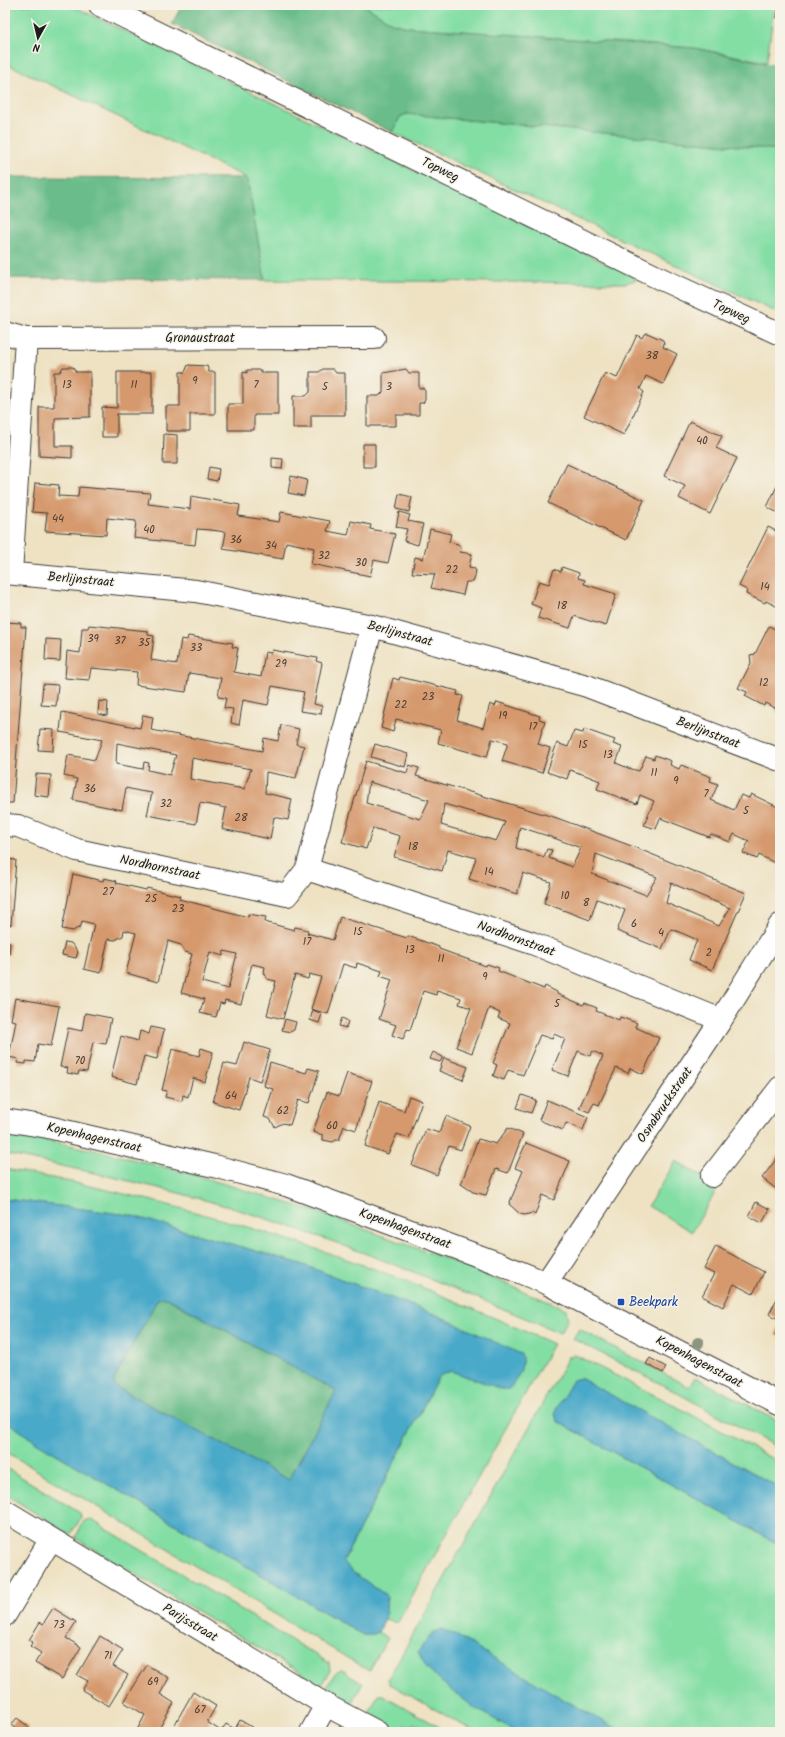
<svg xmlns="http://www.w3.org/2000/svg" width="785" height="1737" viewBox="0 0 785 1737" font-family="Kalam,sans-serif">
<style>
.green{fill:#83dea4;stroke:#507d60}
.forest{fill:#6abd8a;stroke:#436c53}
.water{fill:#4aa9c9;stroke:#336272;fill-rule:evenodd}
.building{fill:#d5996d;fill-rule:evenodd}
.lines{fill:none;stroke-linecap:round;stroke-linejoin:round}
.street-casing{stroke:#3c3a35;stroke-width:24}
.street{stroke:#fff;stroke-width:22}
.tree{fill:#8c957e}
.transit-dot{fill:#1a4fb4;stroke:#f7f3e8;stroke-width:1.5}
.labels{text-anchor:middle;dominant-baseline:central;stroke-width:3;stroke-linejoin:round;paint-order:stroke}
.number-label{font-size:11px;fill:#4a3b30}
.street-label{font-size:13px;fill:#1c1c1c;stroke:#f7f3e8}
.transit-label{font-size:13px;fill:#164399;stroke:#f7f3e8;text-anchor:start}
</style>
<rect width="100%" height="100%" fill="#f7f3e8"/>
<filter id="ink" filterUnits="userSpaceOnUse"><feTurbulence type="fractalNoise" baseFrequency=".025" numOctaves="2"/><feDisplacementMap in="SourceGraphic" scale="8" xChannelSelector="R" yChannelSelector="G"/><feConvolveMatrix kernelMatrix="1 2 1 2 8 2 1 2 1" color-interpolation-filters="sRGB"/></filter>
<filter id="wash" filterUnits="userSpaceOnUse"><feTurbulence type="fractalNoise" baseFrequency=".012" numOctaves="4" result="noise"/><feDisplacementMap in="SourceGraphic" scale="16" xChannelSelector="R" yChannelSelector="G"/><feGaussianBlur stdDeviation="0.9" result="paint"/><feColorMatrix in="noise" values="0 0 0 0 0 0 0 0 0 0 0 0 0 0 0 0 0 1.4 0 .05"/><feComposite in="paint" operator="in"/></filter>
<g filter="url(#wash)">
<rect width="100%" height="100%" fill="#eee2c3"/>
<!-- green -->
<path class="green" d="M5 5H71L638 279 626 283 265 280 247 178 5 63Z
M364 5H774L767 62 694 48 408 27 392 23Z
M406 114 780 150V314L392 132 400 117Z
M5 1132 103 1152 188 1173 314 1211 439 1256 566 1309 568 1319 560 1333C460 1290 361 1249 258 1216 175 1189 90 1172 5 1154Z
M676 1161 719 1186 692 1232 648 1206Z
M5 1169C122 1190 237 1221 349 1260 419 1284 486 1314 553 1344L397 1623 385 1619 387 1596 354 1573 343 1562 439 1376 451 1371 502 1389 437 1315 298 1263 129 1215 5 1199Z
M579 1329 689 1387 695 1377 780 1422V1449L659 1383 573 1339Z
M575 1355 672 1404 780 1463V1488L580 1378 555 1415 557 1421 780 1545V1732H623L561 1698 456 1636 476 1709 518 1732H475L390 1684 388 1679 569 1356Z
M5 1420 36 1442 363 1635H370L378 1632 388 1638 369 1671 5 1451Z
M5 1467 80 1513 81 1518 70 1535 5 1494Z
M90 1519 329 1663 330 1671 321 1685 75 1538 84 1521Z
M342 1670 363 1683 352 1703 326 1688 335 1673Z
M378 1695H383L448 1732H417L420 1726 414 1723 410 1728 404 1725 400 1731 369 1713Z"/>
<!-- forest -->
<path class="forest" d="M182 5H364L392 23 408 27 694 48 780 66V150L406 114 400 117 392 132 172 24Z
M5 177 247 178 265 280 5 278Z
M161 1297 168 1299 336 1391 289 1480 116 1387 113 1381 157 1300Z"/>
<!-- water -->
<path class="water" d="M5 1199 129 1215 298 1263 437 1315 521 1354C526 1365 517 1380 509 1389H502L451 1371 439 1376 343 1561 354 1573 387 1596 385 1619 378 1632 370 1635H363L36 1442 5 1420ZM161 1297 169 1299 336 1391 289 1480 116 1387 113 1381 157 1300Z
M580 1378 780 1488V1545L557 1421 555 1411 573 1380Z
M442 1629 456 1635 561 1698 623 1732H518L476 1709 440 1681 427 1668 418 1652 432 1633Z"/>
<g id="blocks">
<!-- building -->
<path class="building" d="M778 6H780V18H777Z
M647 333 663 340 664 344 663 347 677 354 663 384 646 376 640 389 644 392 624 435 584 416 605 373 617 378 637 335 642 338 644 334Z
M188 365 207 366 209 372H215V414H190V431H166V406H180V372H185Z
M63 367H73L76 372H90V417L55 418V446H72V458L39 456V407H54V372H60Z
M323 369H333L336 373H345V415H311V428H293V396H306L310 392V372H319Z
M406 369 409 373H419V388H423L425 391V400L423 403H419V415H396V426H367V396H379L383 392V373Z
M247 370H261V373H278V415H254V430H228V404H243V372L247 373Z
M117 372H152V414H117V437H102V407L117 408Z
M690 421 722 436 716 448 737 458 710 514 679 498 685 486 664 476Z
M164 434 177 435V464H163Z
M363 444H375V467H363Z
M272 458 283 459 282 469 272 468Z
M567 464 644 500 626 540 548 503Z
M209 467 219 469 217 481 207 479Z
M291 476 307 480 304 496 288 493Z
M35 483 59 485 58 496 78 497 79 487 150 493 148 504 190 509 191 496 240 505 238 516 279 522 281 512 330 521 327 531 348 535 351 521 371 525 370 529 395 534 388 563 374 560 370 576 311 564 314 548 286 542 283 559 223 549 226 532 211 530 197 529 195 545 134 538 136 521 107 518 106 535 45 531 47 513 32 512Z
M778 484 780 486V514L767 507Z
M399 494 412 497 409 512 396 509Z
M399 512 410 515 408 521 423 524 418 545 404 541 407 529 396 527Z
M768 527 776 531 778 527 780 528V608L766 601 765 603 746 594 747 590 739 586Z
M430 529 451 534 449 542 458 544 461 548 460 552 472 554 469 567 474 568 476 571 474 580 470 582H466L463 595 431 588 435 574 412 573 415 557 423 559Z
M562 567 579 573 578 578 585 580 584 584 616 594 606 626 574 616 570 628 538 618 541 608 531 604 539 581 549 584 554 569 561 572Z
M5 622 21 623V627H26L13 803H7V806H5Z
M780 624V713L776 712 777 709 765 703 764 706 745 696 747 692 738 688 751 663 750 655 755 654 769 626 777 630Z
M89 625 148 631V635L154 636 151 660 177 664 181 639 187 640 188 636 233 643 232 647 238 648 234 672 261 677 265 652 271 653 272 650 317 658 316 661 322 663 314 704 322 706 321 714 300 711 304 692 272 686 268 705 243 700 239 725 231 723 233 709 224 708 226 698 218 697 221 678 189 673 186 692 136 685 137 672 91 668 89 680 65 678 67 651 80 653 82 628H88Z
M46 639 61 640 60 661 45 660Z
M400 677 458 691 457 695 463 696 457 720 483 728 490 704 495 706 497 702 540 716 539 719 545 721 538 744 550 748 542 773 502 761 508 743 492 739 487 757 438 743 441 730 396 719 393 732 381 728 393 678 399 680Z
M43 684 58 685 56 706 41 705Z
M99 701 108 702 107 716 98 714Z
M62 712 140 728 143 715 153 717 151 730 262 751 264 738 278 741 281 725 299 729 296 744 304 746 296 778 266 772 265 793 292 799 288 820 274 817 270 839 222 829 226 808 200 803 196 824 147 815 152 793 139 791 126 788 122 810 73 800 77 779 64 776 68 755 95 760 102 740 60 732ZM117 743 176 755 170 775 148 770 149 763 144 762 143 769 116 764ZM192 758 251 769 244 789 190 779Z
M40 729 54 730 53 751 38 750Z
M584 729 615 740 613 744 622 747 616 763 628 768 639 771 646 756 654 759 655 755 671 761 670 765 679 769 681 765 711 777 710 781 718 784 711 800 734 810 741 795 749 798 751 794 780 808 779 865 759 855 757 859 743 853 749 841 734 834 730 842 711 834 709 837 660 818 656 829 644 825 654 801 640 795 637 804 597 789 600 781 585 775 570 770 567 779 547 772 557 743 568 747 574 731 583 733Z
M375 744 408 754 405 767 371 757Z
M366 761 407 773 409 765 419 768 416 776 557 818 634 847 746 893 712 970 689 960 697 940 684 934 671 929 662 949 617 931 625 910 611 904 597 899 590 920 544 903 551 882 523 873 517 894 469 879 476 858 448 850 442 871 394 857 400 836 373 828 366 849 342 842ZM369 782 429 800 420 819 366 803ZM444 804 505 822 496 841 441 825ZM520 827 551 837 581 848 572 867 549 858 552 850 547 849 544 857 516 848ZM596 854 657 877 646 895 592 874ZM671 883 730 908 719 926 666 903Z
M36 774 51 775 49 797 34 795Z
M5 859 16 860 11 925 5 924Z
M73 874 103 881 104 878 117 881 116 883 146 890 147 888 180 896 179 899 248 917V914L266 917 265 922 294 930 295 927 308 930 307 933 333 940 340 917 407 938 408 936 439 947V949L486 966 487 964 499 968 498 971 544 989 545 986 557 992V994L583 1005 585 1003 597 1008 596 1011 619 1020 620 1017 637 1023 635 1027 659 1038 643 1074 630 1068 628 1073 616 1068 599 1105 594 1103 589 1112 579 1108 603 1056 593 1051 590 1056 578 1051 568 1076 552 1070 565 1039 554 1034 552 1039 540 1035 523 1075 508 1070 504 1080 493 1076 497 1065 493 1063 510 1023 498 1018 500 1013 489 1008 472 1053 456 1047 471 1008 459 1004 461 998 437 990 436 995 423 991 410 1030 407 1029 403 1039 392 1035 396 1025 379 1019 392 980 380 976 382 971 357 963 356 968 343 964 328 1014 311 1009 321 977 309 974 308 979 295 975 283 1019 267 1015 276 981 267 979 264 972 265 967 252 964 241 1004 225 1000 224 1004 220 1003 216 1017 200 1013 204 999 181 993 192 954 185 952 181 945 168 941 158 982 126 973 136 933 124 930 123 936 115 940 108 939 101 973 84 969 94 924 82 921 81 926 73 931 62 929ZM224 951 237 954 228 989 202 982 210 952 223 956Z
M5 942 10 943 9 955 5 954Z
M65 942 71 943 78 952 76 958 62 955Z
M15 998 59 1006 51 1046 38 1044 35 1062 26 1061V1064L17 1063 18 1059 9 1057 16 1021 11 1020Z
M313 1010 322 1014 319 1023 310 1020Z
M85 1013 111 1018 106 1044 93 1042 87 1072 79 1071 78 1075 67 1073 68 1068 60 1067 68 1028 82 1031Z
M342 1018 348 1021 346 1028 339 1026Z
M285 1019 296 1022 294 1030 290 1032 282 1030Z
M151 1027 164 1030 157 1059 144 1056 137 1084 111 1077 121 1036 138 1041 140 1031 149 1034Z
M244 1042 270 1050 260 1081 249 1077 239 1110 213 1102 224 1063 237 1066Z
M201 1048 213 1052 205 1082 193 1078 188 1097 183 1095 182 1101 165 1097 167 1091 162 1090 172 1049 199 1056Z
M433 1052 443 1057 440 1062 430 1059Z
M444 1058 468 1067 463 1080 439 1071Z
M270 1062 306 1073 308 1068 319 1071 309 1103 298 1100 290 1125 283 1123 275 1127 270 1119 264 1117 273 1089 264 1086Z
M347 1073 372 1081 356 1130 344 1126 339 1140H336L333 1142 323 1140V1135L313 1132 327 1092 339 1096Z
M522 1095 536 1100 531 1113 517 1108Z
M409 1096 422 1101 409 1138 397 1134 388 1154 365 1146 379 1102 404 1111Z
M547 1100 588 1117 583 1130 566 1123 563 1130 539 1120Z
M446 1116 470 1126 461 1150 449 1146 437 1175 412 1165 426 1129 439 1133Z
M508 1128 523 1134 508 1173 496 1169 486 1195 473 1192 461 1184 478 1139 496 1144Z
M526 1143 570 1161 554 1200 542 1195 535 1215 532 1213 525 1215 520 1214 509 1204 523 1171 515 1168Z
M780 1154V1192L762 1178Z
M756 1202 770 1209 762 1223 749 1216Z
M716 1246 764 1272 753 1294 734 1284 723 1307 702 1296 714 1274 704 1269Z
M780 1293V1320L769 1314Z
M780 1325V1337L775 1335Z
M650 1358 666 1367 663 1373 646 1364Z
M53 1608 76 1622 66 1638 81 1647 62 1679 35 1663 41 1653 30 1646 33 1642 29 1640 40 1622 43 1624Z
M100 1636 123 1650 113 1666 128 1675 109 1706 82 1690 88 1681 77 1675Z
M147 1665 169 1678 160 1694 174 1703 157 1732H136L145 1715 124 1702Z
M193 1692 216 1706 207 1722 221 1731 226 1724 235 1729 240 1720 260 1732 171 1731Z
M17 1718 29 1727 25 1732H20L11 1725Z"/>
</g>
</g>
<g filter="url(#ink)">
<use href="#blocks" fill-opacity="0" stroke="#3c3a35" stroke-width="1"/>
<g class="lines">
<!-- street casing -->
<g class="street-casing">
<path id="street" d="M100 5 661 279 780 334
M5 333 26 339 374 338
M5 573 196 591 372 626 587 686 780 760
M11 573 26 339
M5 825 18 826 77 850 287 895 307 869 372 626
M307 869 532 943 721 1020
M5 1120 48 1127 214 1166 286 1185 495 1262 546 1283 780 1404
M712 1176 780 1088
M546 1283 721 1020 780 925
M5 1511 326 1705 377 1732
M5 1615 51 1539
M311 1732 326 1705"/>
</g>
<!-- street -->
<use href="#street" class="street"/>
</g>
<!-- trees -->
<circle class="tree" cx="698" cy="1343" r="6"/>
</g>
<!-- markers -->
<rect class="transit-dot" x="617" y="1298" width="8" height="8" rx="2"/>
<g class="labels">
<!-- number labels -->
<g class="number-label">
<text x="652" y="356">38</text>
<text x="195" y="381">9</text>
<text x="67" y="385">13</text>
<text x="134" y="385">11</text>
<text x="256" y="385">7</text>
<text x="325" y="387">5</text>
<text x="389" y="387">3</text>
<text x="702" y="441">40</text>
<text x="58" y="519">44</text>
<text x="149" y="530">40</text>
<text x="236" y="540">36</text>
<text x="271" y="546">34</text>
<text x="324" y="556">32</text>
<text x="361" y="563">30</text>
<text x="452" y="570">22</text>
<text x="765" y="587">14</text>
<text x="562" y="606">18</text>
<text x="93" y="639">39</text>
<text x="120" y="641">37</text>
<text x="144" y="643">35</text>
<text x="196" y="648">33</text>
<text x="281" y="664">29</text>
<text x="764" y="683">12</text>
<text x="428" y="697">23</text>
<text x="401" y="705">22</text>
<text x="503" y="716">19</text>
<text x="533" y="727">17</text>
<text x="583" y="745">15</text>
<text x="608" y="755">13</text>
<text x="654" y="773">11</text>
<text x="676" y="781">9</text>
<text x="90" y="789">36</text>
<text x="706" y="794">7</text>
<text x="166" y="804">32</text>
<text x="746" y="811">5</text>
<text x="241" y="818">28</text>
<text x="413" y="847">18</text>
<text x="489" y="872">14</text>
<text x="108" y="892">27</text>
<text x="565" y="896">10</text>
<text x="151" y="899">25</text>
<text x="586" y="903">8</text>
<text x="178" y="909">23</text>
<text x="634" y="924">6</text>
<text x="358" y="932">15</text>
<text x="661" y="933">4</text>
<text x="307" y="942">17</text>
<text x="410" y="950">13</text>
<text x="709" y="953">2</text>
<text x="441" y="959">11</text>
<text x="485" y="977">9</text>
<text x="557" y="1004">5</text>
<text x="80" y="1061">70</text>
<text x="231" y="1096">64</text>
<text x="283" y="1111">62</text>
<text x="332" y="1126">60</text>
<text x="59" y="1625">73</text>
<text x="108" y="1656">71</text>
<text x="153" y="1682">69</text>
<text x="200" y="1710">67</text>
</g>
<!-- street labels -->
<g class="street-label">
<text transform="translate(440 170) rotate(26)">Topweg</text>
<text transform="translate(731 312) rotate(25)">Topweg</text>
<text x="200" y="338">Gronaustraat</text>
<text transform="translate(81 580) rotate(5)">Berlijnstraat</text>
<text transform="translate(400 634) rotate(15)">Berlijnstraat</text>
<text transform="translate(708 733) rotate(21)">Berlijnstraat</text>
<text transform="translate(160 868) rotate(12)">Nordhornstraat</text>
<text transform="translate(516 939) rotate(20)">Nordhornstraat</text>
<text transform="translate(665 1105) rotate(-56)">Osnabruckstraat</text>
<text transform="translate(94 1138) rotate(13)">Kopenhagenstraat</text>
<text transform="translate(405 1229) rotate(20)">Kopenhagenstraat</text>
<text transform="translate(699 1362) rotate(28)">Kopenhagenstraat</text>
<text transform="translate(190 1623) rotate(31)">Parijsstraat</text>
</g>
<!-- transit labels -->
<g class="transit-label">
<text x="629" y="1302">Beekpark</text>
</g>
</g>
<!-- margin -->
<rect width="785" height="1737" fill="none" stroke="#f7f3e8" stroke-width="20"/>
<!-- north arrow -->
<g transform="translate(38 38) rotate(188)" stroke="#f7f3e8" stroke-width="3" paint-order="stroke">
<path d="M0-3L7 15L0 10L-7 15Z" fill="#1c1c1c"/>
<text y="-6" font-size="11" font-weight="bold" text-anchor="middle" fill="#1c1c1c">N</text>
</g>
</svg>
